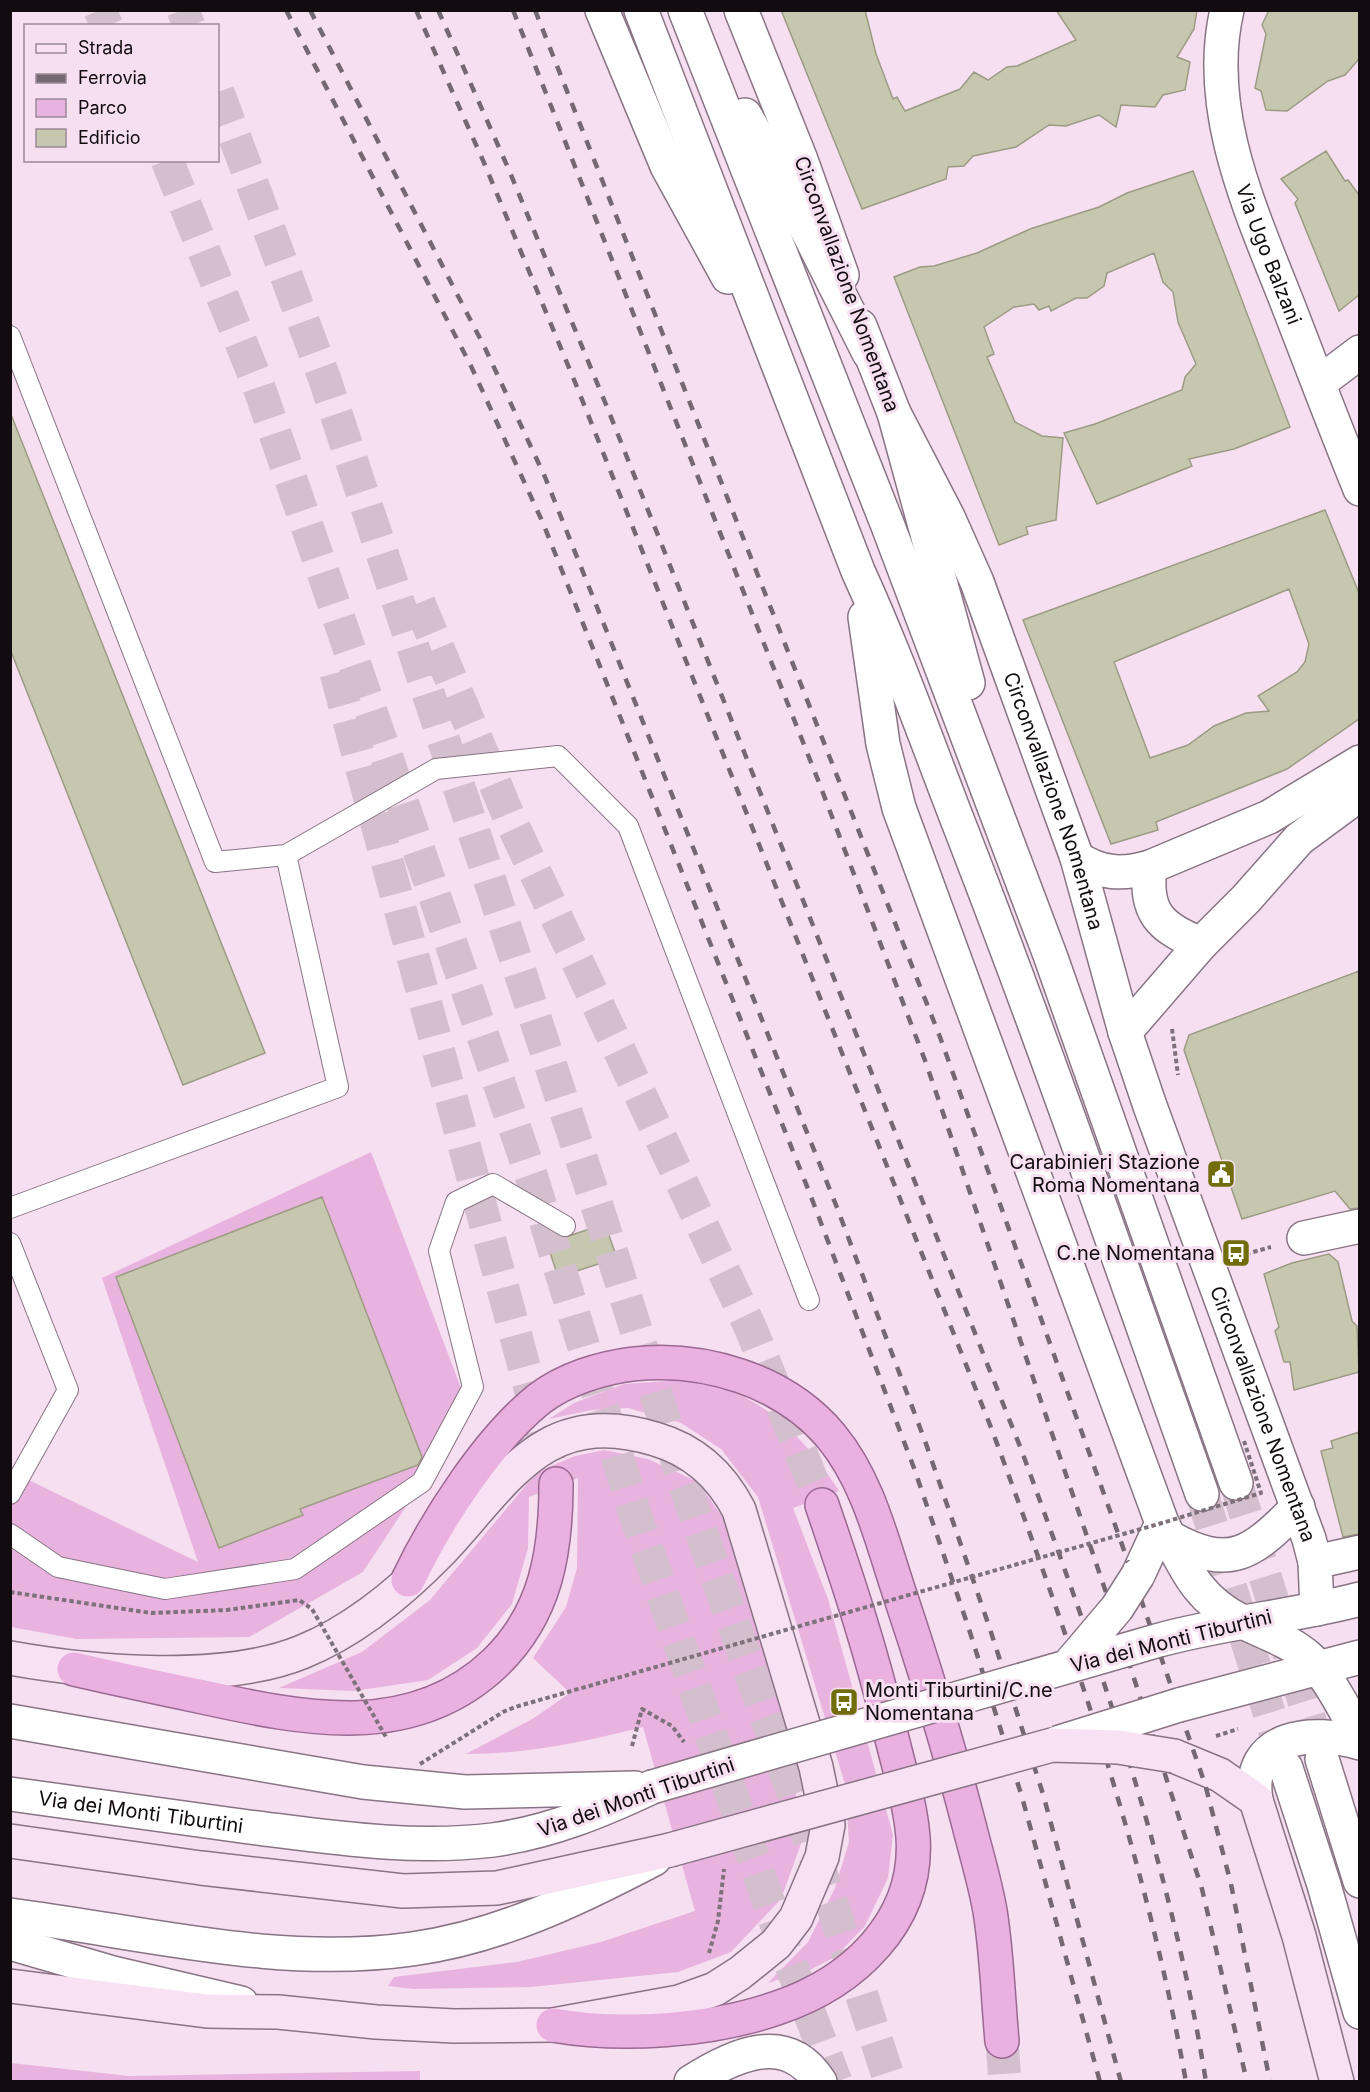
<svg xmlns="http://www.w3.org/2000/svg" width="1370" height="2092" viewBox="0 0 1370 2092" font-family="Inter,sans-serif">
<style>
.green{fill:#e9b3df}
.building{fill:#c7c7af;stroke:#9c9b84;stroke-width:1.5;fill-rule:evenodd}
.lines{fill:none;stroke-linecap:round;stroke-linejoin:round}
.tertiary-tunnel{stroke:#d3bfce;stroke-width:33;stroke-dasharray:33 16;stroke-linecap:butt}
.trunk-tunnel{stroke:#d3bfce;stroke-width:33;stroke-dasharray:33 16;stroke-linecap:butt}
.service-casing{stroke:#887484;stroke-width:22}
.minor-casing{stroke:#887484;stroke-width:36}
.tertiary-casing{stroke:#887484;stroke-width:36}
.secondary-casing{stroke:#887484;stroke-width:36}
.trunk-casing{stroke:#9a6992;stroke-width:36}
.path{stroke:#7f717c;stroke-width:4;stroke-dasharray:4.5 3;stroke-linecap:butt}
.service{stroke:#fff;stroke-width:20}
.minor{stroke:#fff;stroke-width:33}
.tertiary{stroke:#fff;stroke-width:33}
.secondary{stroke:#f7e1f3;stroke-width:33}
.trunk{stroke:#eab0e0;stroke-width:33}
.rail{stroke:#756872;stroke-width:4.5;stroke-dasharray:10 10;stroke-linecap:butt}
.tertiary-bridge-casing{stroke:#887484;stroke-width:36;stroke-linecap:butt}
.secondary-bridge-casing{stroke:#887484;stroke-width:36;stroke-linecap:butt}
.path-bridge{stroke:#7f717c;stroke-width:4;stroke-dasharray:4.5 3;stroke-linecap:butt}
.tertiary-bridge{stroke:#fff;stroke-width:33}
.secondary-bridge{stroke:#f7e1f3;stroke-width:33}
.labels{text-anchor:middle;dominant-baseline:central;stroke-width:6;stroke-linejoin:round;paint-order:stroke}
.street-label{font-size:20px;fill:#120b10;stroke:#f5dff0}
.poi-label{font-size:20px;fill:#120b10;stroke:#f5dff0;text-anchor:end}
</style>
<rect width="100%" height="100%" fill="#f5dff0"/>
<!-- green -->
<path class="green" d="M371 1152 466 1401 422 1482 363 1572 249 1637 77 1639 11 1627 10 1471 198 1562 102 1278Z
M681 1380C697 1384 716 1385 731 1391 777 1409 813 1450 839 1491L793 1508 828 1599 893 1835 888 1878 865 1926 835 1957 810 1970 768 1983 808 1942 835 1888 849 1842 845 1784 758 1497 721 1449 681 1423 628 1408 592 1410 549 1419 574 1403 624 1384Z
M604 1450 648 1459 698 1482 730 1528 788 1733 802 1841 781 1899 731 1952 678 1972 531 1987 413 1989 388 1986 394 1977 517 1962 601 1942 695 1911 643 1727C584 1742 528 1754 466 1754L534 1718 570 1693 533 1658 566 1607 577 1568 578 1478 529 1497 528 1548 512 1604 477 1648 428 1680 354 1691 279 1688 362 1652 430 1600 537 1472 575 1456Z
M11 2063 129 2076 420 2071V2081L11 2082Z"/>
<!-- building -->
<path class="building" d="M781 10H865L876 54 893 99 897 97 905 111 960 89 974 72 988 80 1007 67 1017 66 1076 40 1056 10H1197L1194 29 1177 57 1190 62 1185 90 1163 95 1155 107 1121 105 1116 127 1099 115 1066 126 1049 125 1016 147 973 156 964 166 948 167 946 179 862 209Z
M1269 10H1359V59L1345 75 1328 81 1287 111 1266 110 1261 91 1255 88 1266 34 1262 25Z
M1326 151 1345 181 1348 180 1359 195V295L1339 311 1295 203 1298 199 1281 179Z
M1193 171 1290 427 1234 449 1189 459 1192 466 1097 504 1064 433 1095 424 1182 390 1185 377 1196 364 1178 322 1173 292 1163 282 1154 253 1107 273 1104 286 1087 298H1076L1051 311 1049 306 1039 310 1034 304 1014 307 984 327 994 354 987 357 1015 422 1042 436 1063 438 1056 520 1026 527 1028 534 999 545 894 277 920 267 934 266 977 253 1030 229 1099 207 1127 193Z
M10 412 265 1053 183 1085 10 649Z
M1325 510 1359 593V719L1287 769 1156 822 1158 830 1111 844 1023 620ZM1289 589 1309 644 1305 662 1297 672 1258 696 1269 711 1246 713 1214 726 1188 745 1150 758 1114 662Z
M1359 971V1208L1350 1209 1335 1191 1242 1219 1184 1050 1189 1035Z
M322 1197 422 1457 418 1465 300 1509 303 1515 219 1548 116 1277Z
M605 1224 617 1258 558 1277 547 1243Z
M1329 1254 1338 1262 1352 1321 1357 1326 1359 1372 1294 1390 1290 1362H1284L1275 1331 1279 1327 1264 1274 1292 1263Z
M1359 1432V1534L1343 1537 1321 1451 1333 1448 1331 1441Z"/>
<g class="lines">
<!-- tertiary-tunnel -->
<path class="tertiary-tunnel" d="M1236 1483 1322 1759
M1202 1494 1286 1768"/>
<!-- trunk-tunnel -->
<path class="trunk-tunnel" d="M100 10 107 26
M183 10 189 26
M218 92 325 380 599 1212 683 1480 834 1910 890 2082
M167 160 259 387 534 1184 634 1511 784 1947 836 2082
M419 603 509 817 751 1329 822 1505
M336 673 556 1484
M1002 2041 1005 2082"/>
<!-- service casing -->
<g class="service-casing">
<path id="service" d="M10 336 215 862 286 855 338 1087 10 1208
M286 855 436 769 558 756 628 826 809 1300
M10 1243 68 1390 10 1494
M10 1534 58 1567 165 1589 295 1569 422 1482 473 1387 439 1251 456 1202 493 1184 565 1226"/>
</g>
<!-- minor casing -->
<g class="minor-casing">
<g id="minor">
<path d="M741 10 801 160 842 275"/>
<path id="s1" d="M1227 10C1203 113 1254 217 1290 310 1313 370 1336 430 1360 489"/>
<path id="s2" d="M860 326 894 413 948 517 977 582 1077 858 1125 1032 1150 1106 1309 1539 1315 1562 1317 1609"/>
<path d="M1319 383 1360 352"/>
<path d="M1077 858C1101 874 1122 875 1150 867L1269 817 1360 762"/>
<path d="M1150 867C1144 912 1160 928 1201 944"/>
<path d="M1125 1032 1201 944 1246 899 1299 839 1360 794"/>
<path d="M1304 1238 1360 1226"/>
<path d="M691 2082C732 2056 786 2029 820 2082"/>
</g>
</g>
<!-- tertiary casing -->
<g class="tertiary-casing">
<g id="tertiary">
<path d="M602 10 667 166 728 277"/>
<path d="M641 10 858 571C895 652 925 736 957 819 1044 1042 1122 1268 1202 1494"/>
<path d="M685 10 888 526 1050 955 1236 1483"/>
<path d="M745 115 785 186 869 353"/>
<path d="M894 413 968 683"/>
<path d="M865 617 883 744 899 808 1162 1523C1184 1565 1195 1598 1241 1621 1264 1633 1289 1640 1309 1658 1329 1676 1345 1712 1360 1735"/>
<path d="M1169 1537C1231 1572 1252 1553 1298 1507"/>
<path d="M1315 1562 1360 1552"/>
<path d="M1138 1575 1162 1523"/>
<path d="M1156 1641C1223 1622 1292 1617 1360 1599"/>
<path d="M1179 1705 1360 1657"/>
<path d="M10 1721 363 1782 465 1792 635 1788"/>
<path d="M1322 1759 1360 1881"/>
<path d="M1286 1768 1324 1885 1360 2012"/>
<path id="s3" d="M10 1794C90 1805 170 1816 249 1827 330 1837 412 1850 493 1840 550 1832 601 1811 652 1787"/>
<path d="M1256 1800C1245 1734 1314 1729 1360 1743"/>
<path d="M10 1915C144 1932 277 1968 412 1949 499 1937 578 1899 654 1859"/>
<path d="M10 1943 113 1973 241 2003"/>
</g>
</g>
<!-- secondary casing -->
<g class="secondary-casing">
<path id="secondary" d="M10 1658C94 1673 223 1684 302 1652 354 1631 403 1590 441 1551 507 1481 544 1405 655 1439 693 1450 721 1475 739 1510L816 1767 828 1825 822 1857 796 1918 776 1944 740 1973 715 1989 679 2002 553 2025 454 2026 376 2022 278 2012 207 2011 10 1986
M1174 1756 1220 1775 1256 1800 1299 1936 1337 2082
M10 1841 201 1868 403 1891 497 1888 670 1850"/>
</g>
<!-- trunk casing -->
<g class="trunk-casing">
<path id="trunk" d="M408 1580C436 1521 488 1440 539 1399 565 1379 601 1368 633 1364 703 1356 784 1380 831 1436 869 1482 882 1542 901 1598 926 1673 949 1748 969 1825 976 1853 985 1882 990 1911 997 1954 998 1998 1002 2041
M74 1669C117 1679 160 1688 203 1697 304 1719 412 1742 495 1663 546 1614 556 1552 556 1484
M553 2025C622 2037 711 2031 777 2008 852 1983 919 1922 913 1837 910 1800 897 1762 889 1726 871 1650 847 1578 822 1505"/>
</g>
<!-- path -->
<path class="path" d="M1172 1029 1178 1075
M1246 1254 1271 1247
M1216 1736 1238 1729
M632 1746 642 1709 672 1726 684 1742
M709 1953 718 1921 724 1869"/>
<!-- service -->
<use href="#service" class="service"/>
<!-- minor -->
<use href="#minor" class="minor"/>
<!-- tertiary -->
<use href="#tertiary" class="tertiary"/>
<!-- secondary -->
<use href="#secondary" class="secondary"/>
<!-- trunk -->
<use href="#trunk" class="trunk"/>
<!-- rail -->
<path class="rail" d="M286 10 471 366 543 523 810 1194 914 1468 968 1626 1022 1797 1100 2082
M310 10 485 348 545 477 836 1205 925 1441 989 1626 1043 1794 1121 2082
M416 10 485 165 577 387 992 1430C1071 1644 1146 1856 1186 2082
M438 10 509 170 607 407 1021 1449C1097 1656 1171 1863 1206 2082
M513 10 818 780 926 1063 1112 1610 1202 1889 1247 2082
M535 10 940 1037 1119 1536 1205 1784 1231 1884 1270 2082"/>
<!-- tertiary-bridge casing -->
<g class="tertiary-bridge-casing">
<path id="tertiary-bridge" d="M1068 1666 1117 1608 1138 1575
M1057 1743 1179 1705
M652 1787 1156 1641"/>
</g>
<!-- secondary-bridge casing -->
<g class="secondary-bridge-casing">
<path id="secondary-bridge" d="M670 1850 1052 1745 1118 1747 1174 1756"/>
</g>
<!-- path-bridge -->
<path class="path-bridge" d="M10 1592 151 1613 227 1610 299 1600 312 1609 386 1737
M420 1764 503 1712 515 1707 1162 1523 1261 1493 1244 1441"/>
<!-- tertiary-bridge -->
<use href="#tertiary-bridge" class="tertiary-bridge"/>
<!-- secondary-bridge -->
<use href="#secondary-bridge" class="secondary-bridge"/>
</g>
<!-- icons -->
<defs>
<g id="civic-square" transform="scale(1.5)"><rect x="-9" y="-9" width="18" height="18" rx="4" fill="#726d0b" stroke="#f5dff0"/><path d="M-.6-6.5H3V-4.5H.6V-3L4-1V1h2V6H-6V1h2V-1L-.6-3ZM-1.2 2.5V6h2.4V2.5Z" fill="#fff"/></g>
<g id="bus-square" transform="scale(1.5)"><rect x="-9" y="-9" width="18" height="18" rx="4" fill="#726d0b" stroke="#f5dff0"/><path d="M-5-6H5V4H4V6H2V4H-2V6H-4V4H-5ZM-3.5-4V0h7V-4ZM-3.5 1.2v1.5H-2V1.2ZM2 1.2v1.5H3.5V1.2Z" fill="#fff"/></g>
</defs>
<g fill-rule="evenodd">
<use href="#civic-square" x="1221" y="1174"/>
<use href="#bus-square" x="1236" y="1253"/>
<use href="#bus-square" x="844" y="1702"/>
</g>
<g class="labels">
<!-- street labels -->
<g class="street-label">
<text stroke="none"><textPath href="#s1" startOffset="252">Via Ugo Balzani</textPath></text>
<text transform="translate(847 284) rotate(70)">Circonvallazione Nomentana</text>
<text stroke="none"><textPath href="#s2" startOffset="514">Circonvallazione Nomentana</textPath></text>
<text stroke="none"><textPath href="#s2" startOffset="1162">Circonvallazione Nomentana</textPath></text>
<text transform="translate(1171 1641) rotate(-14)">Via dei Monti Tiburtini</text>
<text transform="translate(636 1797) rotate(-19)">Via dei Monti Tiburtini</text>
<text stroke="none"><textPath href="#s3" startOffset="132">Via dei Monti Tiburtini</textPath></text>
</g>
<!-- poi labels -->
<g class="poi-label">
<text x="1200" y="1162">Carabinieri Stazione<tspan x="1200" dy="23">Roma Nomentana</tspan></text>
<text x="1215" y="1253">C.ne Nomentana</text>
<text x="865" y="1690" text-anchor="start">Monti Tiburtini/C.ne<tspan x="865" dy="23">Nomentana</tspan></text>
</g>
</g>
<!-- border -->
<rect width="1370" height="2092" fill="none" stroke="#120b10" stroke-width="24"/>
<!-- legend -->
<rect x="24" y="24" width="195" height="138" fill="#f5dff0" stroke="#9a8a96" stroke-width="1.5"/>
<rect x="36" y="44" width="30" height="9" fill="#f7e1f3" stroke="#9a8a96" stroke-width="1.5"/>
<text x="78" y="54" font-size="18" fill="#120b10">Strada</text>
<rect x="36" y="74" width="30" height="9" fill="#756872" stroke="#9a8a96" stroke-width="1.5"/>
<text x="78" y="84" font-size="18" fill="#120b10">Ferrovia</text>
<rect x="36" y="99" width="30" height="18" fill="#e9b3df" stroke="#9a8a96" stroke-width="1.5"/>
<text x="78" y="114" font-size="18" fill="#120b10">Parco</text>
<rect x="36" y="129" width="30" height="18" fill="#c7c7af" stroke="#9a8a96" stroke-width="1.5"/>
<text x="78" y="144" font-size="18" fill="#120b10">Edificio</text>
</svg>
